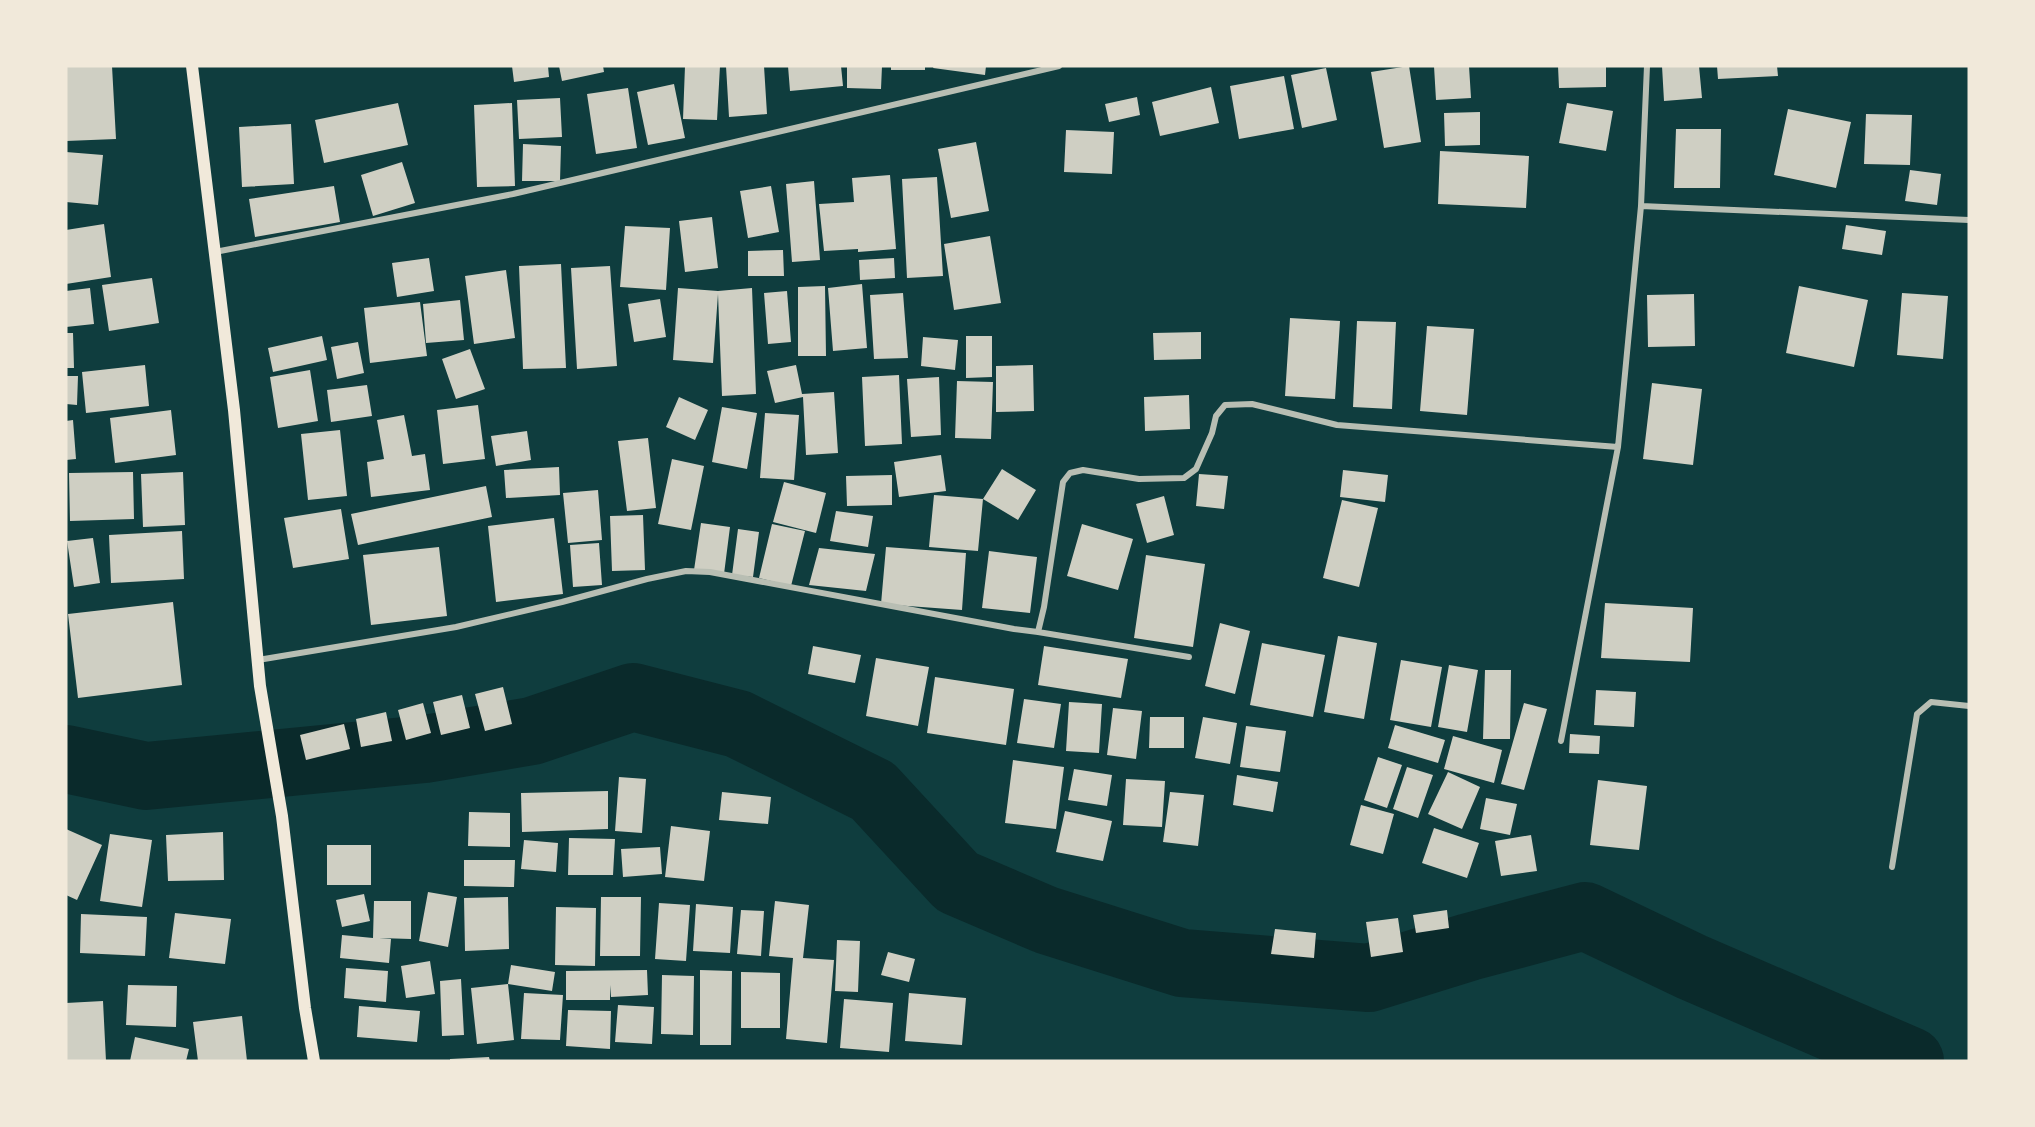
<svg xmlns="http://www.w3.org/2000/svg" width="2035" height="1127" viewBox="0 0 2035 1127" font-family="Helvetica,sans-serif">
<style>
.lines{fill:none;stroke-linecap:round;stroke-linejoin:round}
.river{stroke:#0a2a2b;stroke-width:68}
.building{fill:#cfcfc3}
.minor{stroke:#b8beb3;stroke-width:6}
.secondary{stroke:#f1e9da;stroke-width:12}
</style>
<rect width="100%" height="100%" fill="#0f3d3e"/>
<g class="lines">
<!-- river -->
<path class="river" d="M66 759 146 776 425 749 532 731 633 697 738 724 873 791 957 882 1046 920 1182 963 1369 978 1469 947 1585 916 1692 967 1910 1061"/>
</g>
<!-- building -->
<path class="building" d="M66 66H112L116 139 66 141Z
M512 66H548L549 77 514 82Z
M559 66H603L604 72 562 81Z
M685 66H720L717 120 683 119Z
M726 66H764L767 114 729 117Z
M788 66H841L843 86 790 91Z
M847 66H882L881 89 847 88Z
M891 66H925V70H891Z
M934 66H986L985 75 933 68Z
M1409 66 1421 142 1384 148 1371 72Z
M1434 66H1469L1471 98 1436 100Z
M1558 66H1606V87L1559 88Z
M1662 66H1699L1702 98 1664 101Z
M1717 66H1777L1778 76 1718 79Z
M1326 68 1337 120 1302 128 1291 75Z
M1284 76 1294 129 1239 139 1230 86Z
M674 84 685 138 648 145 637 92Z
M1211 87 1219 123 1160 136 1152 102Z
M628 88 637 148 596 154 587 94Z
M1137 97 1140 115 1109 122 1105 104Z
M560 98 562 137 519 139 517 100Z
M398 103 408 145 324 163 315 120Z
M512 103 515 186 477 187 474 105Z
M1567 103 1613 111 1606 151 1559 143Z
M1788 109 1851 122 1836 188 1774 175Z
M1480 112V145L1445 146 1444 113Z
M1866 114 1912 115 1910 165 1864 164Z
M291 124 294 184 242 187 239 127Z
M1676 129H1721L1720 188H1674Z
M1066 130 1114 132 1112 174 1064 172Z
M976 142 989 211 951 218 938 149Z
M523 144 561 146 560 181H522Z
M1440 151 1529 156 1526 208 1438 204Z
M66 152 103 155 98 205 66 202Z
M402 162 415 203 373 216 361 175Z
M1910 170 1941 174 1937 205 1905 201Z
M890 175 896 249 858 252V249L824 251 819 204 854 202 852 178Z
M937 177 943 276 907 278 902 179Z
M814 181 820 260 792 262 786 184Z
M334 186 340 222 255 237 249 199Z
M771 186 779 232 748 238 740 191Z
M712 217 718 268 685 272 679 221Z
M104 224 111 277 66 284V230Z
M1846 225 1886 231 1882 255 1842 249Z
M625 226 670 228 666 290 620 287Z
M990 236 1001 303 954 310 944 244Z
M783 250 784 276H748V251Z
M429 258 434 291 397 297 392 263Z
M894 258 895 278 860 280 859 260Z
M561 264 566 368 523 369 519 266Z
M610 266 617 366 577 369 571 268Z
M506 270 515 338 474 344 465 276Z
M152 278 159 323 109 331 102 285Z
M862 284 867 348 833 351 828 288Z
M825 286 826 356H798V287Z
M1799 286 1868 300 1854 367 1786 353Z
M90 288 94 324 66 327V291Z
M678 288 718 291 752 288 756 394 722 396 718 294 713 363 673 360Z
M787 291 791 342 768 344 764 293Z
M903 293 908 358 874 359 870 295Z
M1902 293 1948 296 1943 359 1897 355Z
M1694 294 1695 346 1648 347 1647 295Z
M660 299 666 337 634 342 628 304Z
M460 300 464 340 426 343 423 304Z
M420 302 427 356 370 363 364 308Z
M1290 318 1340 321 1335 399 1285 396Z
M1357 321 1396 322 1392 409 1353 407Z
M1427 326 1474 329 1467 415 1420 411Z
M1201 332V359L1154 360 1153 333Z
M66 333H73L74 368H66Z
M322 336 327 360 273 372 268 348Z
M966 336H992V377L966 378Z
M923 337 958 340 955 370 921 366Z
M358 342 364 373 337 379 331 347Z
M470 349 485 389 456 399 442 359Z
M145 365 149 406 86 413 82 372Z
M796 365 802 394 834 392 838 453 806 455 803 397 775 403 767 371Z
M1033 365 1034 411 996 412V366Z
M310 370 318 421 278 428 270 377Z
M899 375 902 444 865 446 862 377Z
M66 376H78L77 405 66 404Z
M939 377 941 435 911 437 907 379Z
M957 381 993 382 991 439 955 438Z
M1652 383 1702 389 1693 465 1643 459Z
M367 385 372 416 331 422 327 390Z
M1189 395 1190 429 1145 431 1144 397Z
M679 397 708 410 695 440 666 427Z
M478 405 485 459 443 464 437 410Z
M722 407 757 413 747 469 712 462Z
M171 410 176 455 115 463 110 418Z
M765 413 799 415 794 480 760 478Z
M404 415 412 456 425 454 430 490 371 497 367 462 384 459 377 420Z
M73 420 76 459 66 460V421Z
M340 430 347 496 308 500 301 434Z
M527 431 531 460 496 466 491 436Z
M648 438 656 508 627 511 618 441Z
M941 455 946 491 899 497 894 462Z
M672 459 704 466 691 530 658 524Z
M559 467 560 495 506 498 504 470Z
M1002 469 1036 490 1018 520 983 499Z
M1343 470 1388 475 1385 502 1340 497Z
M133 472 134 519 70 521 69 473Z
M183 472 185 525 143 527 141 474Z
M1199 474 1228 476 1224 509 1196 506Z
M892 475V505L847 506 846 476Z
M784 482 826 493 816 533 773 522Z
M486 486 492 517 358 545 351 514Z
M598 490 602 540 568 543 563 493Z
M934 495 983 499 978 551 929 547Z
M1164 496 1174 535 1147 543 1136 504Z
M1342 500 1378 508 1359 587 1323 578Z
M341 509 349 559 293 568 284 518Z
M836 511 873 516 868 547 830 541Z
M643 515 645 570 612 571 610 516Z
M554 518 563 594 496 602 488 526Z
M701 523 730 527 724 574 694 570Z
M772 524 805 531 791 586 759 578Z
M1082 524 1133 539 1118 590 1067 576Z
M738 529 759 532 753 577 732 575Z
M182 531 184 579 111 583 109 535Z
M93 538 100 583 74 587 67 541Z
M599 543 602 585 573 587 570 545Z
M439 547 447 616 371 625 363 555Z
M886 547 966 553 962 610 881 604Z
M819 548 875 554 866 591 809 585Z
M989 551 1037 557 1030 613 982 608Z
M1146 555 1205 564 1193 647 1134 638Z
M173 602 182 685 78 698 68 614Z
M1605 603 1693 608 1690 662 1601 658Z
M1220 623 1250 631 1235 694 1205 686Z
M1338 636 1377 643 1364 719 1324 712Z
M1262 643 1325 655 1313 717 1250 705Z
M813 646 861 655 855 683 808 674Z
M1044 646 1128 659 1121 698 1038 685Z
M876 658 929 667 918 726 866 716Z
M1401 660 1442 667 1431 727 1390 720Z
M1449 665 1478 670 1467 732 1438 727Z
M1485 670H1511L1510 739H1483Z
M935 677 1014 689 1006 745 927 733Z
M503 687 512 724 485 731 475 694Z
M1596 690 1636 692 1634 727 1594 725Z
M462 695 470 728 441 735 433 702Z
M1024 699 1061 704 1054 748 1017 743Z
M1069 702 1102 704 1099 753 1066 751Z
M423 703 431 733 406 740 398 710Z
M1524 703 1547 709 1524 790 1501 784Z
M1113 708 1142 711 1136 759 1107 755Z
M386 712 392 741 361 747 356 719Z
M1150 717H1184V748H1149Z
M1203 717 1237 723 1230 764 1195 758Z
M344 724 350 749 306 760 300 735Z
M1395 725 1445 740 1438 763 1388 748Z
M1246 726 1286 731 1280 772 1240 767Z
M1570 734 1600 736 1599 754 1569 753Z
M1453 736 1502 750 1494 783 1444 769Z
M1378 757 1402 765 1387 808 1364 800Z
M1013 760 1064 767 1056 829 1005 823Z
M1407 767 1433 775 1418 818 1393 809Z
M1074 769 1112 775 1107 806 1068 800Z
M1448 772 1480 787 1462 829 1428 814Z
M1237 775 1278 782 1273 812 1233 805Z
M619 777 646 779 642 833 615 831Z
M1126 779 1165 781 1162 827 1123 825Z
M1598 780 1647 786 1639 850 1590 845Z
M608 791V829L522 832 521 793Z
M722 792 771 797 768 824 719 820Z
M1170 792 1204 795 1198 846 1163 842Z
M1486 798 1517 804 1510 835 1480 829Z
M1361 805 1394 814 1383 854 1350 845Z
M1065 811 1112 821 1103 861 1056 852Z
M469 812 510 813V847L468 846Z
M671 826 710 831 704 881 665 877Z
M1434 828 1479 843 1467 878 1422 863Z
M66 829 102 845 77 900 66 895Z
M223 832 224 880 168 881 166 835Z
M110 834 152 840 142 907 100 901Z
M1531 835 1537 871 1501 876 1495 841Z
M569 838 615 839 613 875H568Z
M524 840 558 843 556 872 521 869Z
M327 845H371V885H327Z
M660 847 662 874 623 877 621 849Z
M464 860H515L514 887 464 886Z
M428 892 457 897 448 947 419 941Z
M364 894 370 921 342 927 336 900Z
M508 897 509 949 465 951 464 898Z
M601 897H641L640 956H600Z
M374 901H411V939L379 938 391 939 389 963 340 958 342 935 373 938Z
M775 901 809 905 803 958 834 960 827 1043 786 1039 793 958 769 956Z
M659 903 690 905 686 961 655 959Z
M696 904 733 907 730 953 693 951Z
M556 907 596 908 595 966 555 965Z
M741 910 764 911 761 956 737 954Z
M1447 910 1449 928 1416 933 1413 915Z
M175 913 231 919 225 964 169 958Z
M81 914 147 917 145 956 80 953Z
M1398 918 1403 952 1371 957 1366 922Z
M1275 929 1316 933 1314 958 1271 954Z
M837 940 860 941 858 992 835 991Z
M888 952 915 959 909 982 881 975Z
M430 961 435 994 406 998 401 966Z
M511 965 555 972 552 991 508 984 514 1040 477 1044 471 988 508 984Z
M346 968 388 971 386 1002 344 998Z
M647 970 648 995 611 997 610 985V1000H566V971Z
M700 970 732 971 731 1045H700Z
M741 972 780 973V1028H741Z
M662 975 694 976 693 1035 661 1034Z
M461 979 464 1035 442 1036 440 981Z
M128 985 177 986 176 1027 126 1025Z
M524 993 563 995 560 1040 521 1039Z
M909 993 966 998 962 1045 905 1041Z
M844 999 893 1003 889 1052 840 1048Z
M103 1001 106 1061H66V1003Z
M618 1005 654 1007 652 1044 615 1042Z
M359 1006 420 1011 417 1042 357 1037Z
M568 1010 611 1011 610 1049 566 1046Z
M242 1016 247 1061H198L193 1022Z
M135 1037 189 1049 186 1061H130Z
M489 1057 490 1061H450V1059Z"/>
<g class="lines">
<!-- minor -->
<path class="minor" d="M1641 206 1969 220
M215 252 513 194 1059 66
M1038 632 1189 657
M258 660 456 627 562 602 647 579 686 571 710 572 1014 629 1038 632 1044 607 1063 482 1070 473 1083 470 1139 479 1184 478 1196 469 1212 433 1216 416 1225 405 1252 404 1337 425 1618 447
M1561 741 1618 447 1641 206 1647 66
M1892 867 1917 714 1931 702 1969 706"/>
<!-- secondary -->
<path class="secondary" d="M192 66 234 410 260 686 282 816 305 1008 314 1061"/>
</g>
<!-- border -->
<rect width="2035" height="1127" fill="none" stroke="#f1e9da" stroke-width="135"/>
</svg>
